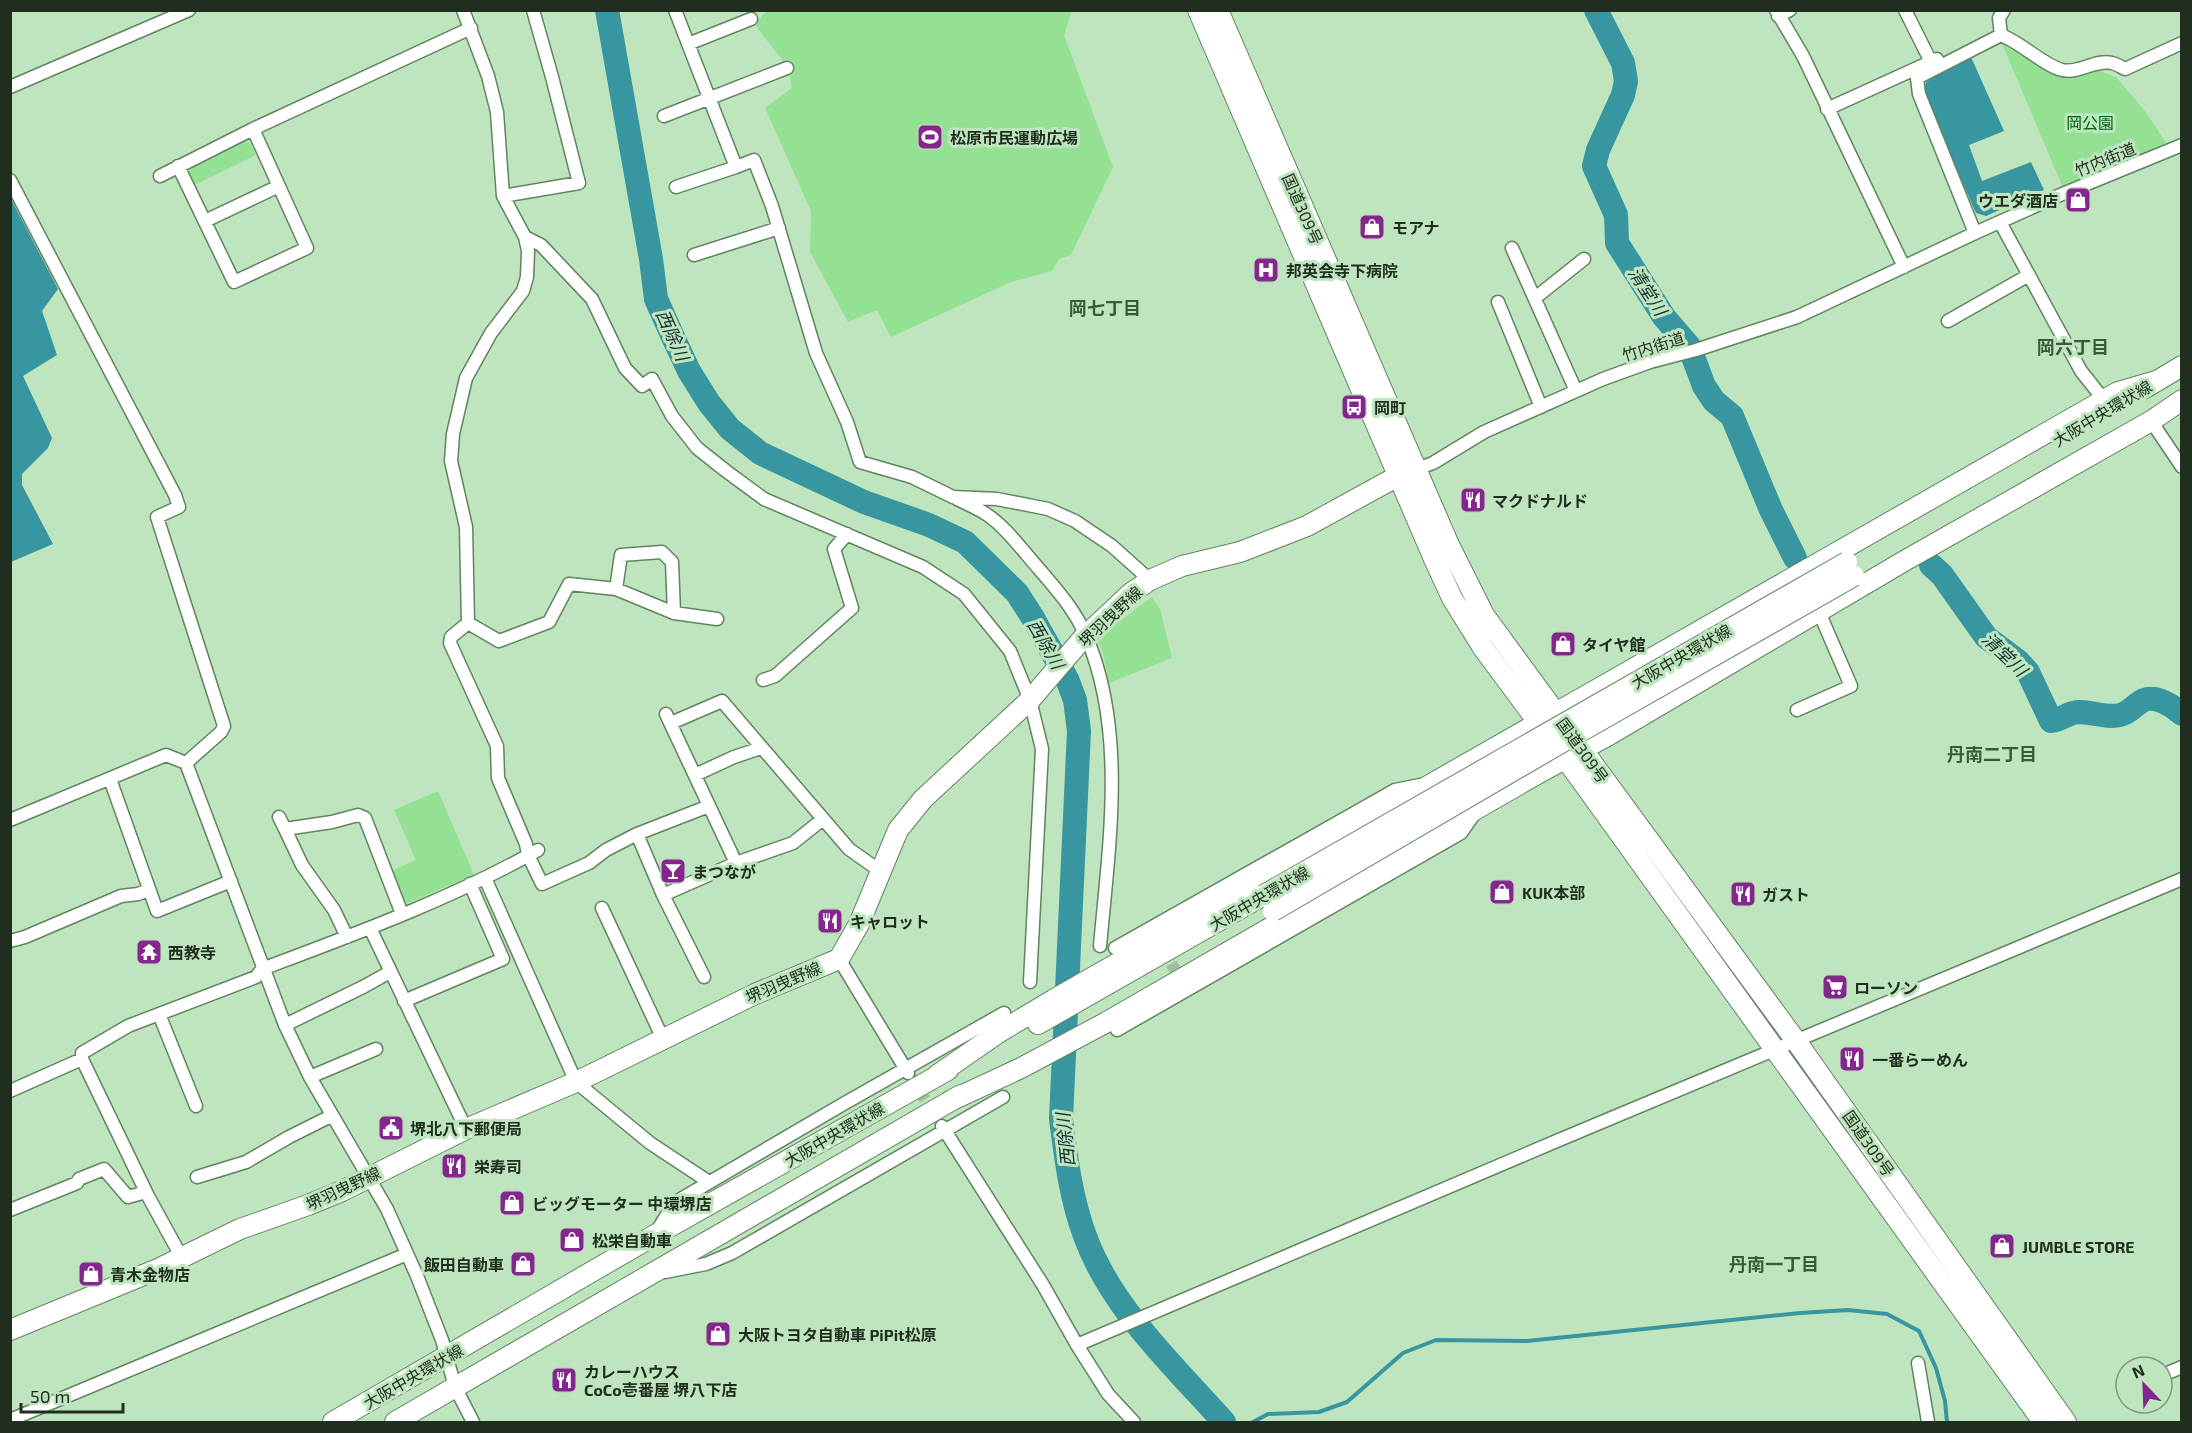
<svg xmlns="http://www.w3.org/2000/svg" width="2192" height="1433" viewBox="0 0 2192 1433" font-family="'Exo 2','Noto Sans JP',sans-serif">
<style>
.green{fill:#94e194}
.water{fill:#37969f}
.lines{fill:none;stroke-linecap:round;stroke-linejoin:round}
.stream{stroke:#37969f;stroke-width:4}
.river{stroke:#37969f;stroke-width:24}
.minor-tunnel{stroke:#9fc09e;stroke-width:12;stroke-dasharray:12 6;stroke-linecap:butt}
.minor-casing{stroke:#618360;stroke-width:15}
.primary-casing{stroke:#618360;stroke-width:22}
.trunk-casing{stroke:#618360;stroke-width:22}
.minor{stroke:#fff;stroke-width:12}
.primary{stroke:#fff;stroke-width:20}
.trunk{stroke:#fff;stroke-width:20}
.primary-bridge-casing{stroke:#618360;stroke-width:22;stroke-linecap:butt}
.primary-bridge{stroke:#fff;stroke-width:20}
.labels{text-anchor:middle;dominant-baseline:central;stroke-width:6;stroke-linejoin:round;paint-order:stroke}
.park-label{font-size:16px;fill:#006512;stroke:#bfe5be}
.poi-label{font-size:16px;font-weight:bold;fill:#202e1f;stroke:#bfe5be;text-anchor:start}
.street-label{font-size:16px;fill:#202e1f;stroke:#bfe5be}
.water-label{font-size:18px;font-style:italic;fill:#122f32;stroke:#bfe5be}
.neighbourhood-label{font-size:18px;font-weight:bold;fill:#395a38;stroke:#bfe5be}
</style>
<rect width="100%" height="100%" fill="#bfe5be"/>
<!-- green -->
<path class="green" d="M767 10 1072 11 1064 35 1113 167 1071 255 1059 259 1052 271 1011 282 891 337 877 310 848 322 810 252 811 211 765 108 792 88 788 67 755 25Z
M2004 40 2040 64 2095 69 2116 77 2145 111 2167 144 2063 188 2001 41Z
M244 141 250 143 256 155 195 185 189 172 192 167Z
M1152 597 1160 609 1172 658 1109 683 1102 649 1098 643 1112 627Z
M438 791 474 875 405 904 391 871 416 860 394 810Z"/>
<!-- water -->
<path class="water" d="M1971 57 2004 131 1969 145 1982 181 2031 162 2044 190 1986 216 1976 213 1923 94 1926 82Z
M10 197 58 289 42 311 57 355 23 376 52 438 48 448 22 474V485L53 544 11 562Z"/>
<g class="lines">
<!-- stream -->
<path class="stream" d="M1253 1422 1268 1414 1319 1412 1347 1402 1403 1353 1436 1340 1527 1341 1800 1313 1848 1310 1887 1314 1919 1331 1936 1368 1945 1401 1947 1422"/>
<!-- river -->
<path class="river" d="M607 10 651 259 656 299 673 337 689 371 709 403 730 429 760 453 864 502 929 525 965 542 1017 593 1033 618 1067 679 1075 700 1079 731 1061 1119C1066 1158 1071 1199 1085 1236 1111 1308 1174 1366 1224 1422
M1596 10 1623 63 1626 81 1623 95 1598 150 1594 166 1616 215 1617 243 1664 317 1689 346 1704 386 1714 401 1732 416 1771 510 1795 558
M1931 565 1942 575 1986 637 2018 661 2028 672 2051 721C2060 720 2065 715 2073 713 2087 709 2105 719 2120 715 2130 713 2135 704 2144 700 2156 695 2173 706 2182 714"/>
<!-- minor-tunnel -->
<path class="minor-tunnel" d="M1162 948 1184 985
M909 1074 935 1116"/>
<!-- minor casing -->
<g class="minor-casing">
<path id="minor" d="M463 10 488 76 497 112 503 196 525 237 528 251 527 277 523 291 491 333 466 378 453 434 451 461 466 527 468 623 451 637 450 643 497 746 498 778 526 844 528 855 542 884 589 863 606 850 637 834
M675 10 736 167 754 160 772 206 816 353 847 422 860 462 912 477 953 497 997 499 1048 509 1075 521 1112 546 1150 580
M1776 10 1803 56 1904 267
M1905 10 1931 62
M1778 16 1790 10
M2001 35 1999 18 2004 10
M688 44 751 19
M10 87 189 10
M1827 109 1937 59
M664 116 787 68
M178 166 234 282 307 248 253 129
M160 176 253 129 471 28
M10 180 175 495 179 507 157 517 224 726 221 732 186 763
M676 187 736 167
M503 196 579 183 552 77 533 10
M205 221 279 186
M2000 222 2081 371 2104 400
M1975 233 1919 94 1917 78 2001 35C2020 42 2045 66 2062 70 2079 74 2095 59 2112 63 2117 64 2121 67 2125 69L2182 43
M525 237 541 245 592 299 625 368 642 386 652 379 672 416 697 448 726 471 764 499 923 567 964 594 1010 651 1030 700 1042 749 1030 982
M1512 248 1576 391
M694 255 779 228
M1535 298 1584 259
M1498 302 1541 407
M1948 321 2029 275
M2151 421 2182 467
M1417 469 1433 463 1484 432 1603 379 1650 362 1696 350 1797 317 1975 233 2060 195 2182 145
M957 499C967 504 977 508 986 514 1005 526 1024 552 1039 569 1057 590 1075 610 1086 636 1127 731 1109 845 1100 946
M616 589 621 555 662 552 672 562 674 613
M468 623 499 641 549 622 569 584 616 589 674 613 717 619
M763 680 775 676 852 608 834 549 847 534
M1797 710 1851 686 1819 612
M666 714 736 863
M671 723 722 701 849 849 880 871
M695 775 734 757 761 748
M110 779 157 911 231 881
M279 817 285 829 332 822 358 815 365 818 402 914
M10 820 166 755 186 763 285 1025 310 1077 387 1209 417 1276 442 1340 455 1387 473 1422
M285 829 302 865 334 910 347 937
M485 878 576 1082 650 1143 709 1182
M663 895 736 863 793 843 823 819
M602 908 663 1039
M370 928 466 1129
M10 941 25 937 121 896 138 894 149 890
M1115 948 1395 790 1420 785
M839 959 908 1073
M704 977 663 895 637 834 709 806
M404 1001 503 959 470 884
M159 1014 196 1106
M285 1025 363 987 390 972
M1117 1030 1461 833 1475 813
M82 1059 148 1196 182 1258
M310 1077 376 1049
M10 1091 82 1059V1053L128 1026 256 977 262 969C355 934 451 899 538 850
M942 1126 1043 1285 1077 1345 1108 1394 1134 1422
M197 1177 246 1162 289 1137 331 1116
M10 1210 77 1183 79 1179 104 1169 128 1197 146 1192
M657 1231 674 1203 845 1103 1004 1013
M665 1272 706 1264 732 1253 1003 1097
M1077 1345 1559 1140 2182 879
M1918 1363 1928 1422
M2170 1372 2182 1367
M10 1420 407 1254"/>
</g>
<!-- primary casing -->
<g class="primary-casing">
<path id="primary" d="M2145 388 2182 366
M1038 1024 1264 895
M936 1076 998 1033 1053 1000C1408 797 1763 594 2118 392L2156 381
M950 1101 1021 1068 1105 1023 1537 774 1609 735 1906 560 2151 421 2182 400
M10 1330 158 1269 240 1229 308 1205 342 1191 466 1129 576 1082 755 994 839 959 859 924 898 830 923 799 1030 700 1084 637 1131 593 1150 580 1182 566 1240 552 1307 526 1398 476 1413 470
M333 1422 655 1235 948 1070
M395 1422 961 1095"/>
</g>
<!-- trunk casing -->
<g class="trunk-casing">
<path id="trunk" d="M1198 10 1434 559 1452 598 1483 648 1581 780 2043 1422
M1218 10 1449 545 1484 615 1796 1041 2066 1422"/>
</g>
<!-- minor -->
<use href="#minor" class="minor"/>
<!-- primary -->
<use href="#primary" class="primary"/>
<!-- trunk -->
<use href="#trunk" class="trunk"/>
<!-- primary-bridge casing -->
<g class="primary-bridge-casing">
<path id="primary-bridge" d="M1264 895 1847 562
M1273 911 1571 737 1854 576"/>
</g>
<!-- primary-bridge -->
<use href="#primary-bridge" class="primary-bridge"/>
</g>
<!-- icons -->
<defs>
<g id="stadium-square" transform="scale(1.35)"><rect x="-9" y="-9" width="18" height="18" rx="4" fill="#85258e" stroke="#bfe5be"/><path d="M0-5a6.5 5 0 1 0 0 10a6.5 5 0 1 0 0-10ZM-3.5-1.8h7v3.6h-7Z" fill="#fff"/></g>
<g id="shop-square" transform="scale(1.35)"><rect x="-9" y="-9" width="18" height="18" rx="4" fill="#85258e" stroke="#bfe5be"/><path d="M-5-2.5h2.3a2.7 3.5 0 0 1 5.4 0H5L5.5 6h-11ZM-1.5-2.5h3a1.5 2.3 0 0 0-3 0Z" fill="#fff"/></g>
<g id="hospital-square" transform="scale(1.35)"><rect x="-9" y="-9" width="18" height="18" rx="4" fill="#85258e" stroke="#bfe5be"/><path d="M-5-5h3v3.5h4V-5h3V5h-3V1.5h-4V5h-3Z" fill="#fff"/></g>
<g id="bus-square" transform="scale(1.35)"><rect x="-9" y="-9" width="18" height="18" rx="4" fill="#85258e" stroke="#bfe5be"/><path d="M-5-6H5V4H4V6H2V4H-2V6H-4V4H-5ZM-3.5-4V0h7V-4ZM-3.5 1.2v1.5H-2V1.2ZM2 1.2v1.5H3.5V1.2Z" fill="#fff"/></g>
<g id="restaurant-square" transform="scale(1.35)"><rect x="-9" y="-9" width="18" height="18" rx="4" fill="#85258e" stroke="#bfe5be"/><path d="M-5-6h1v4h1v-4h1v4h1v-4h1v5L-1.5 .5V6h-2V.5L-5-1ZM5-6V6H3V1.5H1.5Q1.5-4 5-6Z" fill="#fff"/></g>
<g id="bar-square" transform="scale(1.35)"><rect x="-9" y="-9" width="18" height="18" rx="4" fill="#85258e" stroke="#bfe5be"/><path d="M-6-5H6L.8 .8V4.5H3.5V6h-7V4.5H-.8V.8Z" fill="#fff"/></g>
<g id="temple-square" transform="scale(1.35)"><rect x="-9" y="-9" width="18" height="18" rx="4" fill="#85258e" stroke="#bfe5be"/><path d="M0-6L5-2H3V0L6.5 2.5H4V6H1.5V3h-3V6H-4V2.5H-6.5L-3 0V-2H-5Z" fill="#fff"/></g>
<g id="supermarket-square" transform="scale(1.35)"><rect x="-9" y="-9" width="18" height="18" rx="4" fill="#85258e" stroke="#bfe5be"/><path d="M-6-5.5h2.5l.6 2H6L4.5 2H-2.5L-4.4-4H-6ZM-1.5 3.2a1.3 1.3 0 1 0 .1 0ZM3 3.2a1.3 1.3 0 1 0 .1 0Z" fill="#fff"/></g>
<g id="civic-square" transform="scale(1.35)"><rect x="-9" y="-9" width="18" height="18" rx="4" fill="#85258e" stroke="#bfe5be"/><path d="M-.6-6.5H3V-4.5H.6V-3L4-1V1h2V6H-6V1h2V-1L-.6-3ZM-1.2 2.5V6h2.4V2.5Z" fill="#fff"/></g>
</defs>
<g fill-rule="evenodd">
<use href="#stadium-square" x="930" y="137"/>
<use href="#shop-square" x="2078" y="200"/>
<use href="#shop-square" x="1372" y="227"/>
<use href="#hospital-square" x="1266" y="270"/>
<use href="#bus-square" x="1354" y="407"/>
<use href="#restaurant-square" x="1473" y="500"/>
<use href="#shop-square" x="1563" y="644"/>
<use href="#bar-square" x="673" y="871"/>
<use href="#shop-square" x="1502" y="892"/>
<use href="#restaurant-square" x="1743" y="894"/>
<use href="#restaurant-square" x="830" y="921"/>
<use href="#temple-square" x="149" y="952"/>
<use href="#supermarket-square" x="1835" y="987"/>
<use href="#restaurant-square" x="1852" y="1059"/>
<use href="#civic-square" x="391" y="1128"/>
<use href="#restaurant-square" x="454" y="1166"/>
<use href="#shop-square" x="512" y="1203"/>
<use href="#shop-square" x="572" y="1240"/>
<use href="#shop-square" x="2002" y="1246"/>
<use href="#shop-square" x="523" y="1264"/>
<use href="#shop-square" x="91" y="1274"/>
<use href="#shop-square" x="718" y="1334"/>
<use href="#restaurant-square" x="564" y="1380"/>
</g>
<g class="labels">
<!-- park labels -->
<g class="park-label">
<text x="2090" y="122">岡公園</text>
</g>
<!-- poi labels -->
<g class="poi-label">
<text x="950" y="137">松原市民運動広場</text>
<text x="2058" y="200" text-anchor="end">ウエダ酒店</text>
<text x="1392" y="227">モアナ</text>
<text x="1286" y="270">邦英会寺下病院</text>
<text x="1374" y="407">岡町</text>
<text x="1492" y="500">マクドナルド</text>
<text x="1582" y="644">タイヤ館</text>
<text x="692" y="871">まつなが</text>
<text x="1522" y="892">KUK本部</text>
<text x="1762" y="894">ガスト</text>
<text x="850" y="921">キャロット</text>
<text x="168" y="952">西教寺</text>
<text x="1854" y="987">ローソン</text>
<text x="1872" y="1059">一番らーめん</text>
<text x="410" y="1128">堺北八下郵便局</text>
<text x="474" y="1166">栄寿司</text>
<text x="532" y="1203">ビッグモーター 中環堺店</text>
<text x="592" y="1240">松栄自動車</text>
<text x="2022" y="1246">JUMBLE STORE</text>
<text x="504" y="1264" text-anchor="end">飯田自動車</text>
<text x="110" y="1274">青木金物店</text>
<text x="738" y="1334">大阪トヨタ自動車 PiPit松原</text>
<text x="584" y="1371">カレーハウス<tspan x="584" dy="18">CoCo壱番屋 堺八下店</tspan></text>
</g>
<!-- street labels -->
<g class="street-label">
<text transform="translate(2105 159) rotate(-22)">竹内街道</text>
<text transform="translate(1303 209) rotate(66)">国道309号</text>
<text transform="translate(1653 346) rotate(-17)">竹内街道</text>
<text transform="translate(2102 413) rotate(-31)">大阪中央環状線</text>
<text transform="translate(1110 616) rotate(-43)">堺羽曳野線</text>
<text transform="translate(1681 656) rotate(-30)">大阪中央環状線</text>
<text transform="translate(1583 750) rotate(54)">国道309号</text>
<text transform="translate(1259 898) rotate(-30)">大阪中央環状線</text>
<text transform="translate(783 982) rotate(-23)">堺羽曳野線</text>
<text transform="translate(834 1134) rotate(-30)">大阪中央環状線</text>
<text transform="translate(1869 1143) rotate(55)">国道309号</text>
<text transform="translate(343 1188) rotate(-25)">堺羽曳野線</text>
<text transform="translate(413 1376) rotate(-30)">大阪中央環状線</text>
</g>
<!-- water labels -->
<g class="water-label">
<text transform="translate(1648 291) rotate(57)">清堂川</text>
<text transform="translate(673 335) rotate(66)">西除川</text>
<text transform="translate(1046 644) rotate(60)">西除川</text>
<text transform="translate(2005 654) rotate(44)">清堂川</text>
<text transform="translate(1065 1140) rotate(-96)">西除川</text>
</g>
<!-- neighbourhood labels -->
<g class="neighbourhood-label">
<text x="1105" y="308">岡七丁目</text>
<text x="2073" y="347">岡六丁目</text>
<text x="1992" y="754">丹南二丁目</text>
<text x="1774" y="1264">丹南一丁目</text>
</g>
</g>
<!-- border -->
<rect width="2192" height="1433" fill="none" stroke="#202e1f" stroke-width="24"/>
<!-- north arrow -->
<g transform="translate(2144 1385) rotate(337)"><circle r="28" fill="#bfe5be" stroke="#7f9c7e" stroke-width="1.5"/>
<path d="M0-4.5L10 22L0 15L-10 22Z" fill="#85258e"/>
<text y="-9" font-size="16" font-weight="bold" text-anchor="middle" fill="#202e1f">N</text>
</g>
<!-- scale -->
<path d="M21 1403v9h102v-9" fill="none" stroke="#202e1f" stroke-width="3"/>
<text x="30" y="1403" font-size="18" fill="#202e1f" stroke="#bfe5be" stroke-width="4.5" paint-order="stroke">50 m</text>
</svg>
